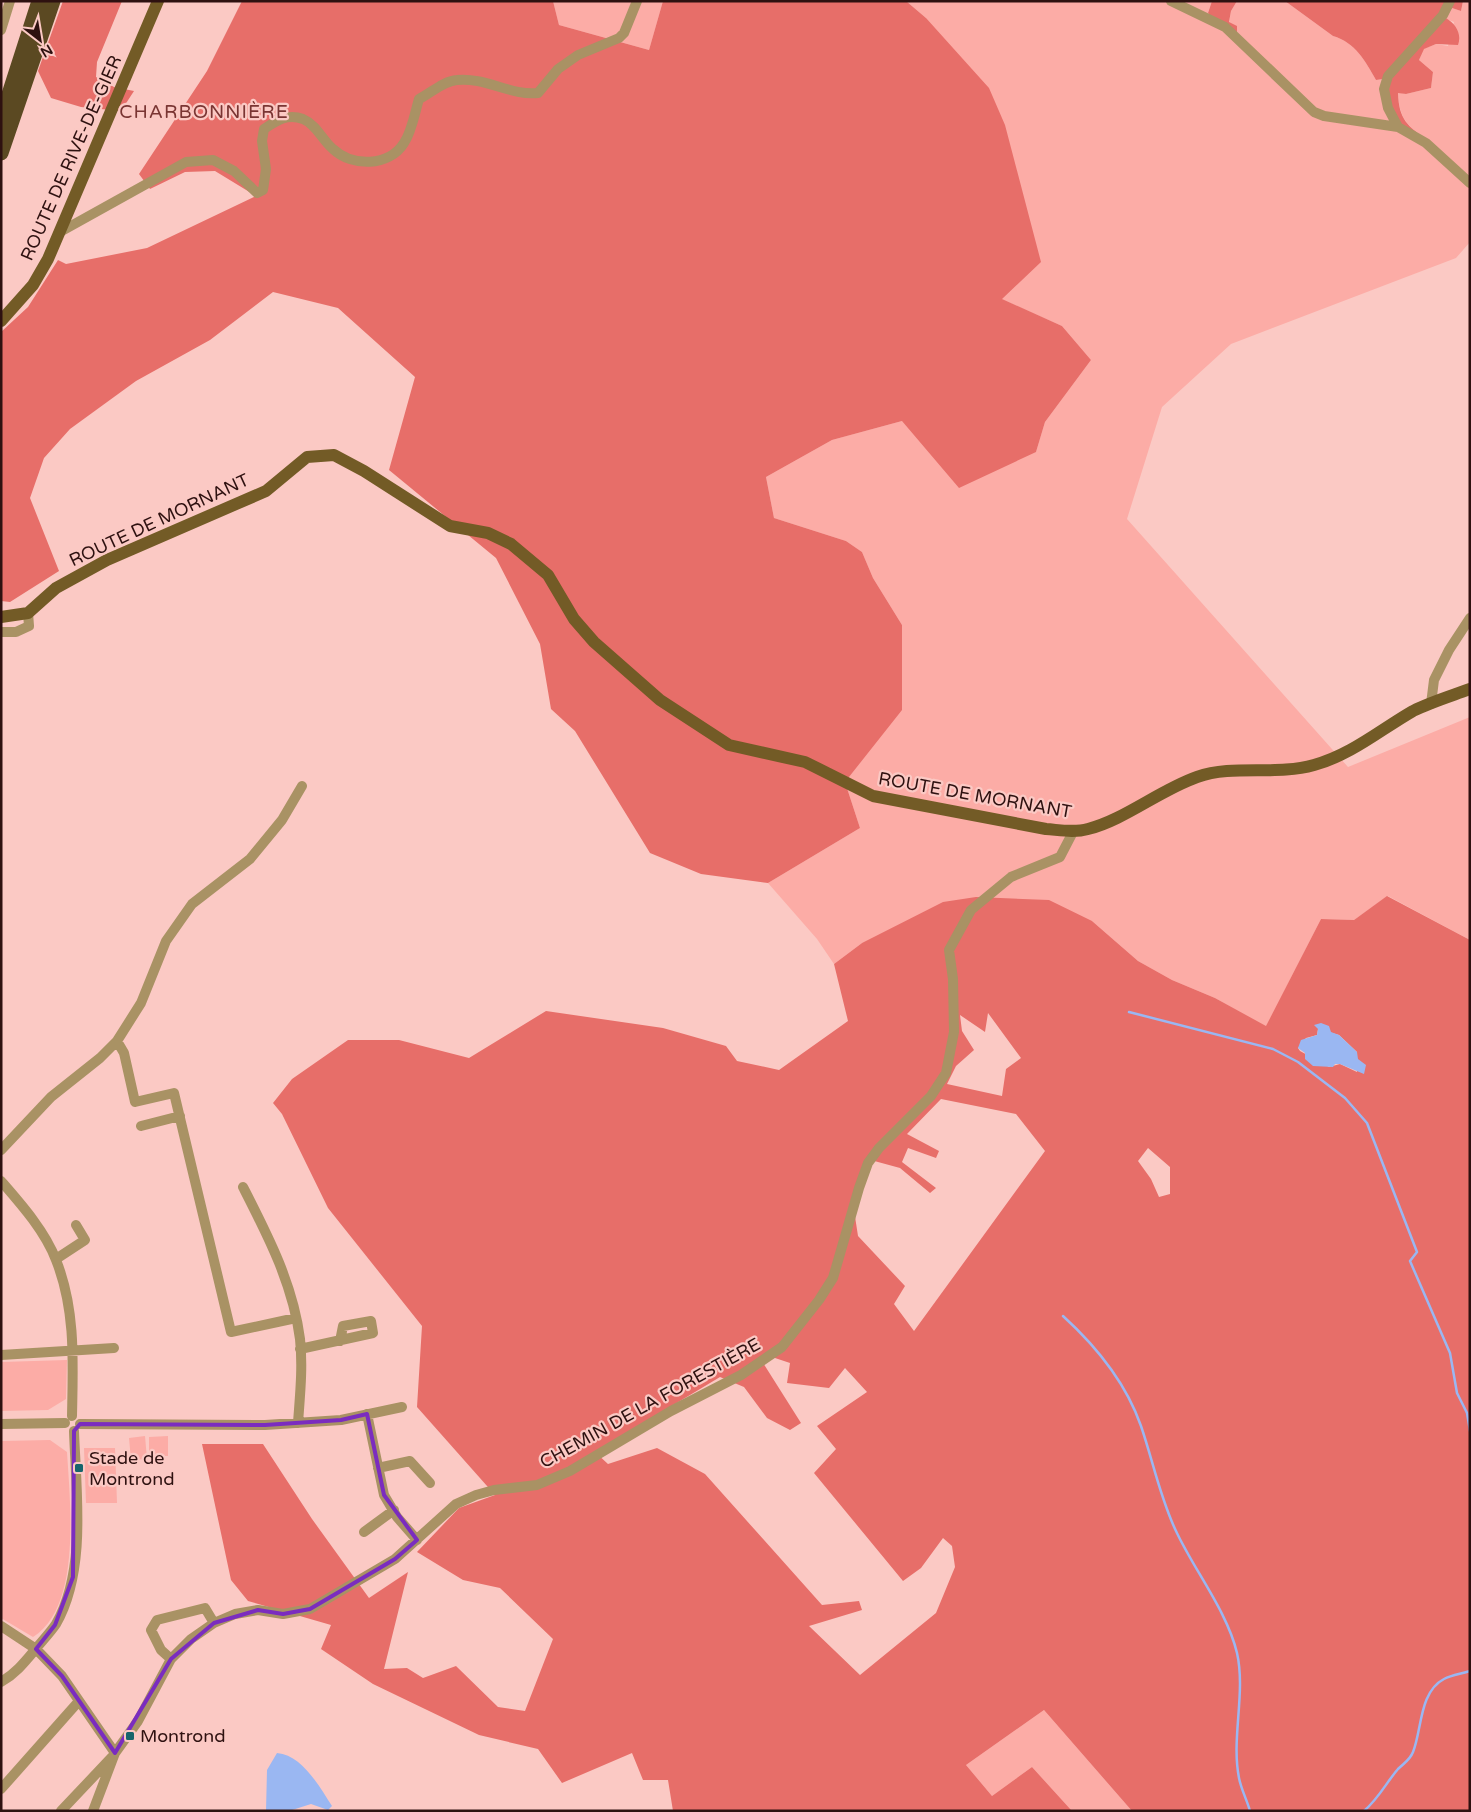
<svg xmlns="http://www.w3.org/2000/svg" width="1471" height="1812" viewBox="0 0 1471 1812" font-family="'Varela Round',sans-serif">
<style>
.green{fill:#fcaca6}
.forest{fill:#e76e69;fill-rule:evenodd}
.water{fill:#9ab7f2}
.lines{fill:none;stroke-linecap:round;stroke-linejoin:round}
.stream{stroke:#9ab7f2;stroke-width:2.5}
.minor{stroke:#a99264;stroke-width:10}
.major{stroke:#735b26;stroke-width:12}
.highway{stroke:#5b4922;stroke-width:15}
.marked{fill:none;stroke:#7b2cbf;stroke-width:4;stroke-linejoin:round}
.poi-dot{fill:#17656c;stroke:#fbc9c4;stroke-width:2}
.labels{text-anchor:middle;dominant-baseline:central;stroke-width:4.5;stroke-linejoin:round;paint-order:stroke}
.street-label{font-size:18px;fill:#2e1110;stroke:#fbc9c4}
.poi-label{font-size:18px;fill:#2e1110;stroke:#fbc9c4;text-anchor:start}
.neighbourhood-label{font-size:19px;letter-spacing:1px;fill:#7a3533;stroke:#fbc9c4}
</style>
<rect width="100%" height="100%" fill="#fbc9c4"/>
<!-- green -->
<path class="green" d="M553 1H663L649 50 559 25Z
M906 1H1212L1208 13 1229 23 1231 11 1237 1H1285L1333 36C1355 42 1366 62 1376 80L1391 78 1393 120 1427 140C1407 125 1399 119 1398 92L1406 94 1431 88 1433 72 1419 60 1423 49 1436 44 1448 46 1454 22 1446 19 1452 8 1461 11 1463 1H1470V242L1456 258 1231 344 1162 407 1127 519 1348 767 1470 717V940L1388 896 1354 920 1321 919 1266 1027 1215 998 1172 980 1138 961 1092 921 862 943 834 964 817 939 768 883 860 828 845 782 902 625 873 578 862 552 846 541 774 518 766 477 832 440 902 421 1036 452 1045 422 1091 360 1062 326 1001 299 926 18Z
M67 1360 66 1399 48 1410 1 1411V1362Z
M145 1436 147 1459 131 1460 129 1438Z
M168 1436V1456H149V1437Z
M50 1440 67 1452C70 1502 82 1607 33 1637L1 1618V1441Z
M84 1448H115L117 1503H86Z
M1044 1710 1132 1811H1072L1032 1767 992 1796 966 1765Z"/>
<!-- forest -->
<path class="forest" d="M63 1H122L97 62 96 77 114 87 134 91 121 111 81 107 51 98 38 71Z
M242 1H553L559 25 649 50 663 1H906L926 18 989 88 1005 125 1041 262 1002 299 1062 326 1091 360 1045 422 1036 452 959 488 902 421 832 440 766 477 774 518 846 541 862 552 873 578 902 625V710L845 782 860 828 768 883 701 874 650 853 575 731 551 709 540 644 496 558 389 470 415 377 338 308 273 292 210 340 136 381 70 429 44 458 30 498 59 571 10 602 1 601V332L28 307 58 260 66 264 147 248 256 196 215 171 185 172 150 189 139 174 207 71Z
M1212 1H1237L1231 11 1229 22 1237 26V36L1218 26 1208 13Z
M1285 1H1463L1461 11 1452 8 1446 18C1456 24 1462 34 1458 45L1436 44 1424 49 1419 60 1433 72 1431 88 1406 94 1398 93C1399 120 1407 125 1428 141L1404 128 1385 106 1390 78 1376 80C1366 62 1355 42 1333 36Z
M1387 896 1470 940V1811H1132L1044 1710 966 1765 992 1796 1032 1767 1072 1811H673L668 1780H643L632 1753 562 1783 538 1749 479 1735 373 1684 321 1649 331 1625 248 1601 231 1580 202 1444H263L312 1519 369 1598 408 1572 384 1669 407 1668 423 1678 456 1666 498 1707 525 1711 553 1639 500 1588 463 1580 417 1552 459 1508 495 1495 417 1407 422 1326 328 1208 282 1114 273 1103 292 1079 348 1040H399L469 1058 546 1011 663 1028 726 1046 737 1061 779 1070 848 1021 834 964 862 943 943 902 976 897 1049 900 1092 921 1138 961 1172 980 1215 998 1266 1026 1321 919 1354 920ZM988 1013 1021 1058 1006 1069 1002 1096 947 1084 956 1066 974 1050 962 1031 960 1015 985 1032ZM1318 1029 1339 1035 1357 1052V1072L1340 1064 1329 1067 1300 1051 1298 1048 1306 1038 1317 1035ZM941 1099 1016 1114 1045 1151 914 1331 894 1304 905 1286 858 1236 852 1197 867 1159 900 1168 930 1193 936 1188 902 1162 908 1148 936 1158 939 1151 907 1134ZM1148 1148 1170 1167V1194L1159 1197 1151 1179 1138 1161ZM766 1355 790 1363 787 1383 829 1388 845 1368 867 1392 817 1426 836 1449 814 1473 903 1581 921 1568 943 1538 952 1546 955 1567 936 1613 860 1675 809 1626 862 1610 859 1601 822 1605 705 1474 657 1448 608 1464 595 1452 720 1377 744 1387 767 1418 790 1430 801 1423 760 1358Z"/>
<!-- water -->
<path class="water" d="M1321 1023 1329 1026 1331 1032 1339 1035 1357 1052 1358 1059 1366 1065 1364 1074 1340 1064H1335L1333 1067 1313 1066 1305 1059V1053L1298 1048 1301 1040 1317 1035 1318 1029 1314 1025Z
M277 1753C302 1755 319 1786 332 1806L328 1810 311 1804 289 1811H266L267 1770Z"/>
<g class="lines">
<!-- stream -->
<path class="stream" d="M1129 1012 1273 1049 1298 1062 1345 1098 1367 1123 1417 1252 1410 1261 1450 1353 1457 1393 1467 1413 1470 1431
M1063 1316C1097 1347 1126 1383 1141 1426 1153 1461 1160 1498 1176 1531 1194 1570 1227 1611 1237 1653 1246 1693 1231 1738 1239 1778 1241 1789 1247 1800 1250 1811
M1364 1811C1379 1798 1386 1783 1398 1769 1404 1763 1410 1760 1413 1752 1422 1730 1419 1692 1444 1679 1452 1675 1461 1674 1470 1671"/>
<!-- minor -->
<path class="minor" d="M1171 1 1225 27 1314 112 1324 116 1398 127
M1450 1 1443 15 1388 76 1384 89 1388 108 1398 127 1426 143 1470 183
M1 30 10 1
M60 232 186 162 213 160 234 171 257 193 263 190 266 169 262 141 264 129C276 121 287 113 303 119 317 125 322 140 333 149 352 167 389 167 404 143 412 131 415 112 419 99 431 93 443 81 457 80 485 77 511 96 538 93L558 69 578 55 619 38 624 33 637 1
M1 632H16L29 626 28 613
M1431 704 1434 680 1449 650 1470 618
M117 1041 124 1053 135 1102 174 1093 231 1332 296 1318
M141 1126 180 1116
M1 1150 51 1097 100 1058 117 1041 141 1003 166 941 192 904 250 859 282 820 302 786
M1 1181C21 1204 45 1231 56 1260 76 1310 73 1363 72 1416
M243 1187C268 1236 293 1284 300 1339 303 1367 300 1395 298 1423
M56 1259 85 1240 76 1225
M300 1349 373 1333 371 1321 343 1326 340 1341
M1 1355 114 1348
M367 1414 384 1495 397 1517 417 1540
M1 1424 65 1423
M80 1424 265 1425 341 1420 402 1407
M378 1468 410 1461 430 1483
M364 1532 394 1510
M1 1626 36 1649 62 1676 115 1753
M171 1659 161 1650 151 1630 157 1620 205 1608 214 1623
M1 1682C15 1674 24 1663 34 1651 41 1642 50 1633 56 1624 87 1570 76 1491 74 1431
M1 1789 79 1701
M61 1811 112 1757
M93 1811 115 1753 138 1721 171 1659 191 1639 214 1623 235 1614 258 1610 283 1614 310 1609 395 1559 456 1504 476 1495 494 1490 537 1485 570 1471 671 1411 741 1375 782 1347 819 1300 833 1278 859 1188 868 1163 879 1148 931 1096 946 1073 954 1032 953 979 949 950 971 910 1011 877 1060 857 1073 832"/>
<!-- major -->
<path class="major" d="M1 321 33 285 48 259 158 1
M1 617 28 613 56 588 107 560 266 491 307 457 334 455 364 471 450 526 488 533 511 544 548 575 574 619 594 642 660 700 729 745 805 762 873 796 1046 829C1060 830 1074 833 1088 829 1124 820 1160 790 1197 777 1234 764 1276 776 1314 765 1351 755 1380 730 1413 711 1431 702 1451 696 1470 689"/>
<!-- highway -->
<path class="highway" d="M1 119 39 1
M1 153 53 1"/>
</g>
<!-- marked area -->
<path class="marked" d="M367 1414 384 1495 417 1540 395 1559 310 1609 283 1614 258 1610 214 1623 171 1659 115 1753 62 1676 36 1649 55 1625 73 1577 74 1431 80 1424 265 1425 341 1420Z"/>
<!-- markers -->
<g class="poi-dot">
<rect x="74" y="1463" width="10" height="10" rx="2.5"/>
<rect x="125" y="1731" width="10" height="10" rx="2.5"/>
</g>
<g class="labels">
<!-- street labels -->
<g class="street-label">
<text transform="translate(71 158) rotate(-66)">ROUTE DE RIVE-DE-GIER</text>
<text transform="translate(159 520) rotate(-25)">ROUTE DE MORNANT</text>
<text transform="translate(975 795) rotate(10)">ROUTE DE MORNANT</text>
<text transform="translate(650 1403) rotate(-29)">CHEMIN DE LA FORESTIÈRE</text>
</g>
<!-- poi labels -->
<g class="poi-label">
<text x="89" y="1458">Stade de<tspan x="89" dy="21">Montrond</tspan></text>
<text x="140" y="1736">Montrond</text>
</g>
<!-- neighbourhood labels -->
<g class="neighbourhood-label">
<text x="204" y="112">CHARBONNIÈRE</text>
</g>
</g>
<!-- border -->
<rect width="1471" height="1812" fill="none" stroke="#2e1110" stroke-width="5"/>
<!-- north arrow -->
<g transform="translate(40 40) rotate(149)" stroke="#fbc9c4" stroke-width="4" paint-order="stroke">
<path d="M0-4L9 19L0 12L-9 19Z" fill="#2e1110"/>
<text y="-8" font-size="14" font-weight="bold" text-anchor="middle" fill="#2e1110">N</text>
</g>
</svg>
